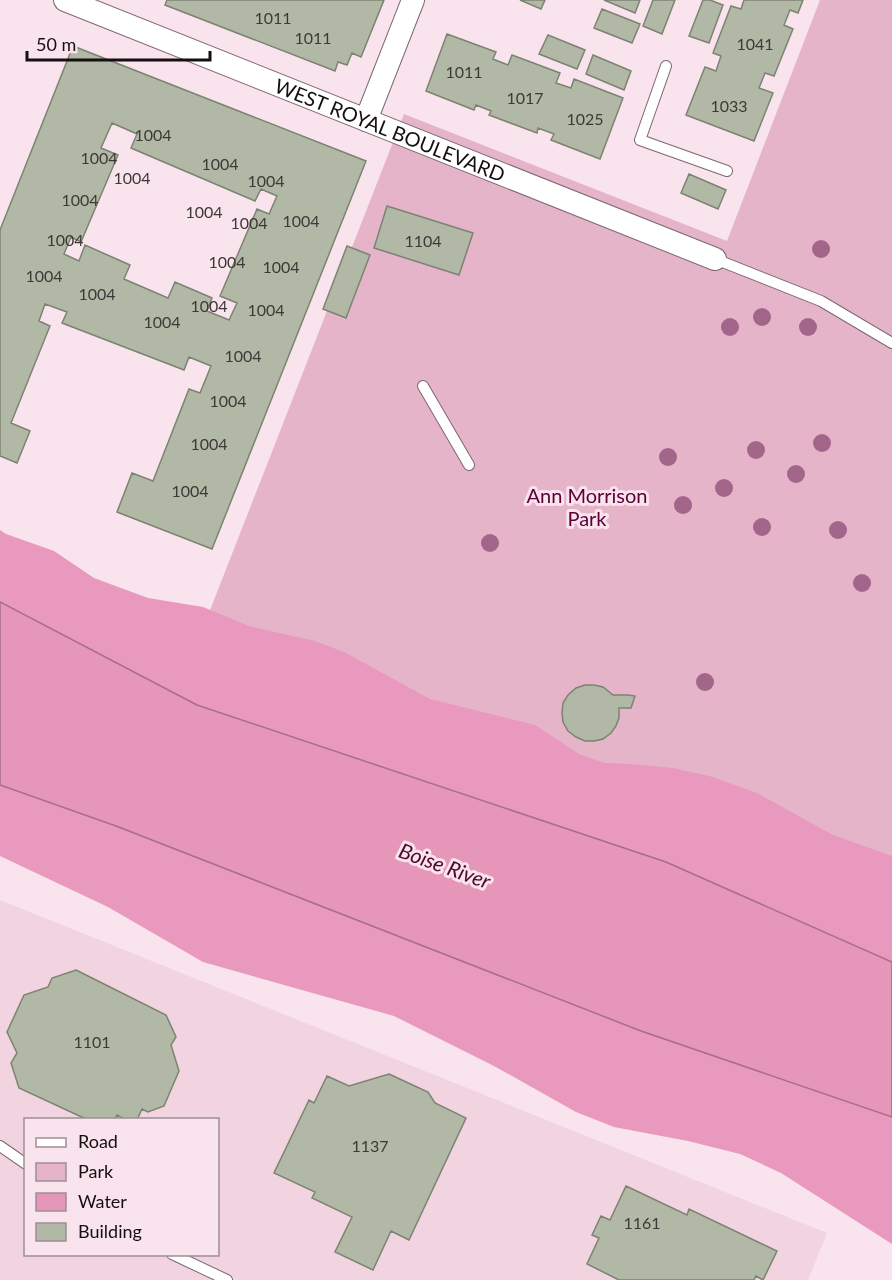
<svg xmlns="http://www.w3.org/2000/svg" width="892" height="1280" viewBox="0 0 892 1280" font-family="Lato,sans-serif">
<style>
.built{fill:#f1d4e0;fill-rule:evenodd}
.green{fill:#e6b4c9}
.forest{fill:#e899bd}
.water{fill:#e596b9;stroke:#a76e87;stroke-width:1.5}
.building{fill:#b1b8a6;stroke:#7c8372;stroke-width:1.5;fill-rule:evenodd}
.lines{fill:none;stroke-linecap:round;stroke-linejoin:round}
.service-casing{stroke:#7c6870;stroke-width:12}
.minor-casing{stroke:#7c6870;stroke-width:24}
.service{stroke:#fff;stroke-width:10}
.minor{stroke:#fff;stroke-width:22}
.tree{fill:#a3668a}
.labels{text-anchor:middle;dominant-baseline:central;stroke-width:6;stroke-linejoin:round;paint-order:stroke}
.number-label{font-size:16px;fill:#3d3937}
.street-label{font-size:20px;fill:#160f12;stroke:#f9e3ec}
.park-label{font-size:20px;fill:#5d0039;stroke:#f9e3ec}
.water-label{font-size:21px;font-style:italic;fill:#4d0730;stroke:#f9e3ec}
</style>
<rect width="100%" height="100%" fill="#f9e3ec"/>
<!-- built -->
<path class="built" d="M0 900 827 1233 808 1280H0ZM26 1120H218V1254H26Z"/>
<!-- green -->
<path class="green" d="M820 0H892V962L189 664 404 114 727 241Z"/>
<!-- forest -->
<path class="forest" d="M0 530 6 534 54 551 94 578 148 598 203 607 249 626 315 641 344 652 430 699 535 725 579 754 605 763 630 764 673 768 713 777 757 793 833 835 892 856V962L666 862 197 705 0 602Z
M0 785 116 826 641 1031 892 1117V1244L781 1173 740 1154 688 1141 614 1127 576 1112 494 1066 394 1016 203 962 108 907 0 856Z"/>
<!-- water -->
<path class="water" d="M0 602 197 705 666 862 892 962V1117L641 1031 116 826 0 785Z"/>
<!-- building -->
<path class="building" d="M167 0H384L361 57 352 53 347 65 338 62 335 71 165 5Z
M520 0H545L541 9Z
M604 0H640L635 13Z
M653 0H675L662 34 643 26Z
M703 0H710L723 5 709 43 689 36Z
M744 0H803L798 13 790 10 784 25 793 29 774 76 765 73 759 88 773 93 754 141 686 115 705 67 716 71 721 56 713 53 731 6 741 9Z
M602 9 640 24 632 43 594 28Z
M447 34 496 52 493 59 508 65 512 55 560 73 556 83 571 88 574 79 623 98 600 159 551 140 554 134 538 128 537 133 489 115 491 111 476 105 474 110 426 91Z
M548 35 585 50 577 69 539 54Z
M73 46 366 161 212 549 117 512 132 473 153 481 189 389 200 393 211 366 189 357 184 370 62 323 67 312 45 304 39 321 50 326 11 423 30 431 17 463 0 456V230ZM112 123 137 134 131 148 255 201 261 189 277 196 269 214 257 209 220 296 237 303 229 320 207 311 212 298 175 282 168 298 124 279 130 265 85 245 79 261 64 254 71 237 81 242 118 155 101 148Z
M593 55 631 71 624 90 586 74Z
M689 174 726 190 718 209 681 193Z
M387 206 473 233 459 275 374 248Z
M347 246 370 255 346 318 323 309Z
M585 685H594L603 687 613 695H628L635 696 631 708H619V718L616 726 611 733 603 739 594 741H585L576 737 568 731 563 722 562 713 563 703 568 695 576 688Z
M76 970 166 1015 176 1037 171 1045 179 1071 164 1106 148 1112 142 1109 137 1120H126L117 1115 115 1120H88L19 1088 11 1063 17 1053 7 1032 24 995 48 987 52 978Z
M389 1074 428 1092 435 1103 466 1118 409 1240 391 1231 373 1270 335 1252 352 1217 312 1198 315 1192 274 1173 309 1100 314 1103 327 1076 349 1086Z
M626 1186 687 1215 689 1209 777 1251 763 1280 756 1276 754 1280H619L587 1264 599 1238 592 1235 601 1216 610 1220Z"/>
<g class="lines">
<!-- service casing -->
<g class="service-casing">
<path id="service" d="M666 66 640 140 727 171
M715 259 821 301 892 343
M423 386 469 465
M0 1146 26 1164
M172 1254 227 1280"/>
</g>
<!-- minor casing -->
<g class="minor-casing">
<g id="minor">
<path id="s1" d="M65 0 715 259"/>
<path d="M366 120 413 0"/>
</g>
</g>
<!-- service -->
<use href="#service" class="service"/>
<!-- minor -->
<use href="#minor" class="minor"/>
</g>
<!-- trees -->
<g class="tree">
<circle cx="821" cy="249" r="9"/>
<circle cx="762" cy="317" r="9"/>
<circle cx="730" cy="327" r="9"/>
<circle cx="808" cy="327" r="9"/>
<circle cx="822" cy="443" r="9"/>
<circle cx="756" cy="450" r="9"/>
<circle cx="668" cy="457" r="9"/>
<circle cx="796" cy="474" r="9"/>
<circle cx="724" cy="488" r="9"/>
<circle cx="683" cy="505" r="9"/>
<circle cx="762" cy="527" r="9"/>
<circle cx="838" cy="530" r="9"/>
<circle cx="490" cy="543" r="9"/>
<circle cx="862" cy="583" r="9"/>
<circle cx="705" cy="682" r="9"/>
</g>
<g class="labels">
<!-- number labels -->
<g class="number-label">
<text x="273" y="17">1011</text>
<text x="313" y="37">1011</text>
<text x="755" y="43">1041</text>
<text x="464" y="71">1011</text>
<text x="525" y="97">1017</text>
<text x="729" y="105">1033</text>
<text x="585" y="118">1025</text>
<text x="153" y="134">1004</text>
<text x="99" y="157">1004</text>
<text x="220" y="163">1004</text>
<text x="132" y="177">1004</text>
<text x="266" y="180">1004</text>
<text x="80" y="199">1004</text>
<text x="204" y="211">1004</text>
<text x="301" y="220">1004</text>
<text x="249" y="222">1004</text>
<text x="65" y="239">1004</text>
<text x="423" y="240">1104</text>
<text x="227" y="261">1004</text>
<text x="281" y="266">1004</text>
<text x="44" y="275">1004</text>
<text x="97" y="293">1004</text>
<text x="209" y="305">1004</text>
<text x="266" y="309">1004</text>
<text x="162" y="321">1004</text>
<text x="243" y="355">1004</text>
<text x="228" y="400">1004</text>
<text x="209" y="443">1004</text>
<text x="190" y="490">1004</text>
<text x="92" y="1041">1101</text>
<text x="370" y="1145">1137</text>
<text x="642" y="1222">1161</text>
</g>
<!-- street labels -->
<g class="street-label">
<text stroke="none"><textPath href="#s1" startOffset="350">WEST ROYAL BOULEVARD</textPath></text>
</g>
<!-- park labels -->
<g class="park-label">
<text x="587" y="495">Ann Morrison<tspan x="587" dy="23">Park</tspan></text>
</g>
<!-- water labels -->
<g class="water-label">
<text transform="translate(445 865) rotate(20)">Boise River</text>
</g>
</g>
<!-- legend -->
<rect x="24" y="1118" width="195" height="138" fill="#f9e3ec" stroke="#9e8e95" stroke-width="1.5"/>
<rect x="36" y="1138" width="30" height="9" fill="#ffffff" stroke="#9e8e95" stroke-width="1.5"/>
<text x="78" y="1148" font-size="18" fill="#160f12">Road</text>
<rect x="36" y="1163" width="30" height="18" fill="#e6b4c9" stroke="#9e8e95" stroke-width="1.5"/>
<text x="78" y="1178" font-size="18" fill="#160f12">Park</text>
<rect x="36" y="1193" width="30" height="18" fill="#e596b9" stroke="#9e8e95" stroke-width="1.5"/>
<text x="78" y="1208" font-size="18" fill="#160f12">Water</text>
<rect x="36" y="1223" width="30" height="18" fill="#b1b8a6" stroke="#9e8e95" stroke-width="1.5"/>
<text x="78" y="1238" font-size="18" fill="#160f12">Building</text>
<!-- scale -->
<path d="M27 51v9h183v-9" fill="none" stroke="#160f12" stroke-width="3"/>
<text x="36" y="51" font-size="18" fill="#160f12" stroke="#f9e3ec" stroke-width="4.5" paint-order="stroke">50 m</text>
</svg>
